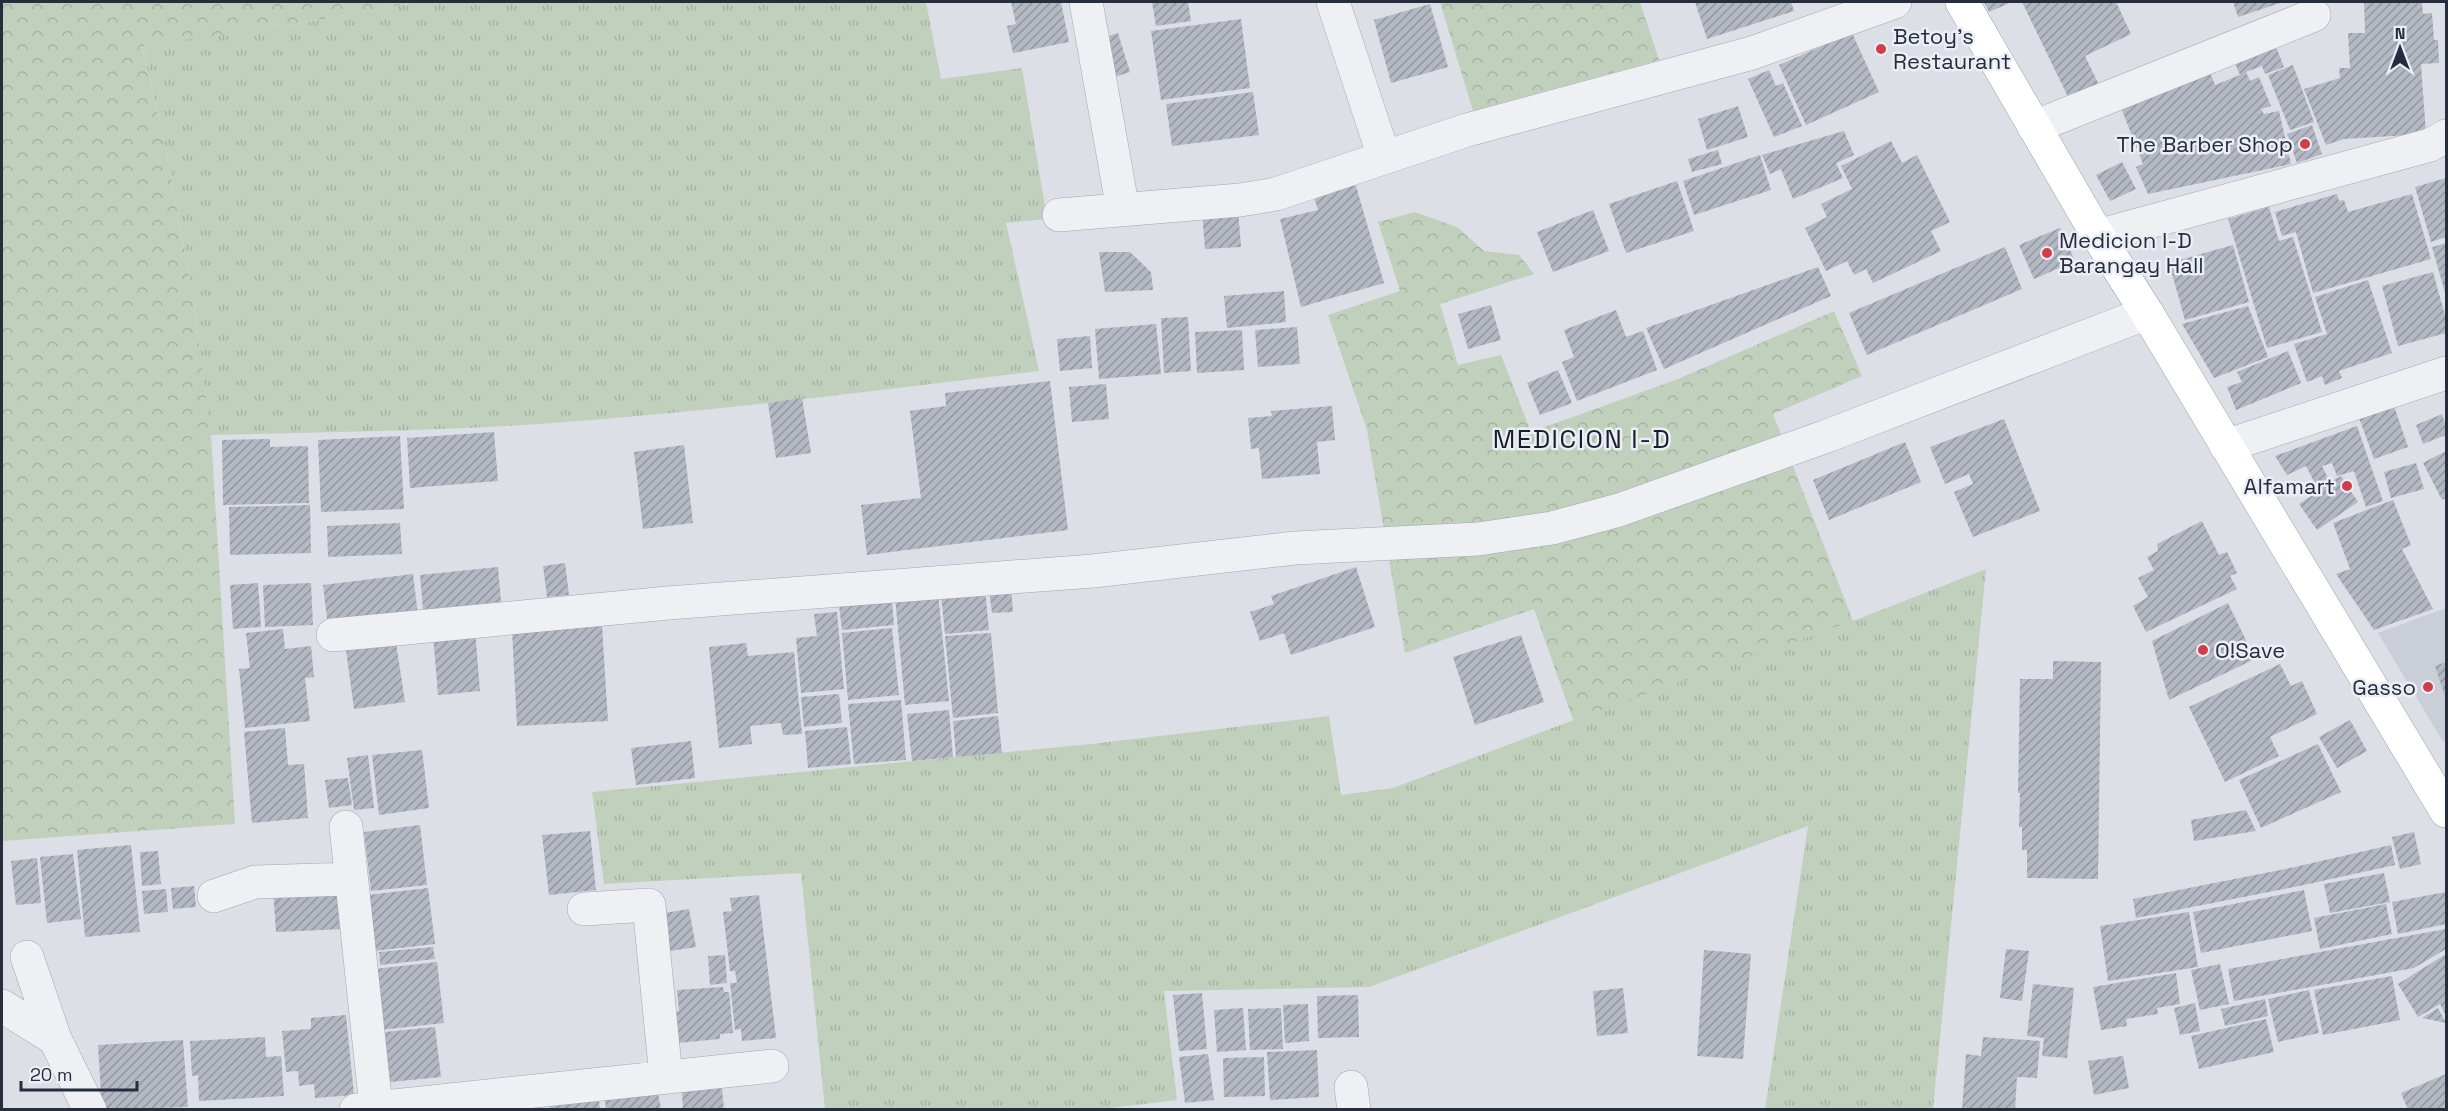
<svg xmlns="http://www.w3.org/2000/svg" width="2448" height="1111" viewBox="0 0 2448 1111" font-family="'Space Grotesk',sans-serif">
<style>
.built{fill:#caced8}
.grass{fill:url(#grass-tufts)}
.forest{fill:url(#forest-crowns)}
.building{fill:url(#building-hatch)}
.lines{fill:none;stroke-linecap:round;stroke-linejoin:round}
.minor-casing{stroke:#a2a6b0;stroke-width:34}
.major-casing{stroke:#9ba3b1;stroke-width:34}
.minor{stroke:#eef0f4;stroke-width:33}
.major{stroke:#fff;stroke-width:33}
.poi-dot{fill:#cc404e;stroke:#ebeef4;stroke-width:2}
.labels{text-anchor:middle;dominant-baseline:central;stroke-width:5;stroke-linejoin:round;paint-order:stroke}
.poi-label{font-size:22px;fill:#262d3c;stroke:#ebeef4;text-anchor:start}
.quarter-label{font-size:26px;letter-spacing:1.5px;fill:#181e2c;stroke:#ebeef4}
</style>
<defs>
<pattern id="grass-tufts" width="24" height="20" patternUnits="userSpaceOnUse" patternTransform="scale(1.5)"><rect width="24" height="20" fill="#c1d0bd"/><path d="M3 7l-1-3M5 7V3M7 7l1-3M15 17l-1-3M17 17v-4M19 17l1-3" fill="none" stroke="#a6b3a3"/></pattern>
<pattern id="forest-crowns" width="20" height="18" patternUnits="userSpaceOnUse" patternTransform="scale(1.5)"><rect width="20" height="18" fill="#c1d0bd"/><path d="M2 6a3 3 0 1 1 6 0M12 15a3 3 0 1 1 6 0" fill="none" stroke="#a6b3a3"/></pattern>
<pattern id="building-hatch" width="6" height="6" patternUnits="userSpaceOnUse" patternTransform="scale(1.5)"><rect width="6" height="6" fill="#b3b8c3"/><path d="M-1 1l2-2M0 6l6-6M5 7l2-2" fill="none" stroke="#9196a0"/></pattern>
</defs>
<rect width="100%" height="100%" fill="#dcdfe6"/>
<!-- built -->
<path class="built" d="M2446 608V741L2443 742 2378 633Z"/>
<!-- grass -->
<path class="grass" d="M417 2H926L941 79 1022 68 1047 219 1006 223 1039 371C890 389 741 408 592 420 465 431 338 432 211 435L193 297 164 141 142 45 296 24Z
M1986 569 1933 1109H1765L1808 826 1369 987 1164 991 1177 1100 1094 1110 825 1109 801 873 604 884 592 792 1091 744 1329 716 1341 795 1393 788 1656 689 1853 621Z"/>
<!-- forest -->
<path class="forest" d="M2 2H417L296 24 142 46 164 141 193 297 211 435 235 824 2 841Z
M1440 2H1640L1659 60 1473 111Z
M1415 212 1457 227 1484 251 1519 255 1534 274 1440 304 1458 365 1501 355 1531 432 1678 379 1834 311 1862 376 1773 414 1853 621 1573 720 1534 609 1405 653 1367 430 1328 315 1400 291 1378 222Z"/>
<!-- building -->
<path class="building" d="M1011 2H1061L1069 42 1013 53 1007 26 1016 24Z
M1152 2H1188L1191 21 1156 26Z
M1695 2H1791L1794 11 1707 39Z
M1984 2H2012L1989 12Z
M2022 2H2116L2131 34 2085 56 2100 87 2070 101Z
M2233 2H2283L2238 17Z
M2364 2H2422L2423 14 2432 13 2434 40H2438L2439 63 2421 64 2426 134 2344 139 2326 145 2304 89 2340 78 2339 68H2350L2348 33H2365Z
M1430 4 1448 67 1391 83 1374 20Z
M1241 19 1250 88 1161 100 1151 31Z
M1118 33 1130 72 1115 77 1102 38Z
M1852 33 1879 92 1806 125 1779 65Z
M2273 39 2284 67 2265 74 2262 66 2246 72 2250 81 2259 77 2271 106 2261 109 2264 114 2279 111 2291 164 2148 194 2136 167 2143 164 2118 100 2207 65 2215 85 2240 75 2232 56Z
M2293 65 2314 122 2290 130 2268 75Z
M1769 70 1776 86 1783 83 1802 126 1774 137 1748 79Z
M1253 92 1259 135 1172 146 1166 104Z
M1738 106 1748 137 1707 150 1698 119Z
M2312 125 2322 154 2297 163 2287 134Z
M1844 131 1854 155 1836 163 1843 178 1793 199 1781 169 1770 174 1762 155Z
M1891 141 1902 163 1917 155 1950 222 1931 231 1941 251 1873 283 1866 269 1854 275 1847 261 1826 271 1805 228 1827 217 1821 204 1852 189 1841 166Z
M1718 150 1722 164 1692 172 1688 159Z
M1760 155 1771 190 1694 215 1683 181Z
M2122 162 2136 189 2110 201 2096 175Z
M2446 178V237L2431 242 2415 187Z
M1354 179 1384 283 1301 307 1280 219 1318 210 1312 191Z
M1677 181 1694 231 1626 253 1609 204Z
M2337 194 2339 201 2344 200 2348 212 2412 194 2431 259 2313 293 2296 232 2282 236 2275 212Z
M2269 207 2279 241 2293 237 2322 332 2267 348 2228 219Z
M1238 209 1241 247 1205 249 1202 212Z
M1593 210 1609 251 1553 272 1537 232Z
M2060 228 2075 261 2034 279 2019 245Z
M2446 243V296L2432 247Z
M2233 245 2249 302 2185 320 2169 263Z
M2005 247 2022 289 1867 355 1849 313Z
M1099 252H1130L1151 272 1153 290 1105 292Z
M1818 267 1831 296 1664 369 1646 328Z
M2433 272 2446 319V333L2398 346 2382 286Z
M2368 280 2392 353 2339 371 2342 378 2325 385 2322 376 2307 382 2294 344 2327 334 2315 297Z
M1284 291 1286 322 1227 328 1224 296Z
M1491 305 1501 340 1468 349 1458 314Z
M2248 306 2268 357 2214 378 2182 324Z
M1616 310 1626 337 1643 331 1657 370 1577 401 1562 362 1574 357 1564 330Z
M1188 317 1191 371 1164 373 1161 318Z
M1156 324 1161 374 1099 379 1095 329Z
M1297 327 1300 364 1258 367 1255 330Z
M1242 330 1244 370 1197 373 1195 332Z
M1090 336 1092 368 1060 371 1057 339Z
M2288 351 2301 383 2236 410 2227 387 2242 382 2237 372Z
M1558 370 1572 403 1540 415 1527 383Z
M1050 381 1068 530 867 555 861 505 921 498 910 411 946 406 945 393Z
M1106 384 1109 419 1072 422 1069 387Z
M802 398 811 453 776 458 768 403Z
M2393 403 2408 447 2374 459 2358 415Z
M1332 406 1335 440 1317 442 1320 474 1262 479 1259 448 1251 449 1248 418 1272 416 1271 411Z
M2442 414 2446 426V435L2423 444 2416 425Z
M2004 419 2040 511 1973 537 1954 492 1973 484 1969 474 1945 484 1930 447Z
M2357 426 2383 501 2366 507 2354 471 2337 476 2332 463 2322 466 2330 482 2341 476 2358 502 2317 530 2299 504 2319 491 2306 466 2287 475 2275 456Z
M494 432 498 481 410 488 407 438Z
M400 436 404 509 321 512 318 440Z
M270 439V447L308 446 309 503 223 505 222 440Z
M1905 442 1921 482 1829 520 1813 480Z
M684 445 693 523 643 529 634 452Z
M2446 451V498L2442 500 2423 463Z
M2416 463 2424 489 2391 498 2384 472Z
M2393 500 2411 545 2402 549 2433 609 2374 630 2336 574 2350 569 2333 523Z
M310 505 311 553 230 555 229 507Z
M2202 521 2219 555 2227 552 2237 573 2230 576 2237 589 2146 632 2133 606 2148 597 2138 578 2154 570 2147 557 2158 551 2157 544Z
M400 523 402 554 328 557 327 526Z
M565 563 569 595 547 597 543 566Z
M498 567 501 602 423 610 420 575Z
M1356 567 1375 627 1291 655 1284 633 1260 641 1250 612 1274 604 1271 596Z
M413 574 418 615 328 626 323 585Z
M258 583 261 627 233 629 230 585Z
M311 583 313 625 265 627 263 585Z
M1011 588 1013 612 992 613 989 590Z
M985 590 989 630 945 634 941 594Z
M938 593 949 701 905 705 895 597Z
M892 600 894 625 842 630 839 605Z
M2228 603 2255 659 2169 700 2152 641Z
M837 612 844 689 801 693 796 638 817 636 814 614Z
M602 626 608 721 517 726 512 631Z
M892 628 899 695 848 700 842 633Z
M283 629 285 649 311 646 314 677 305 678 310 721 245 728 239 669 250 668 246 633Z
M475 630 480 691 438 695 433 634Z
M991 633 998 713 953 718 945 636Z
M1521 635 1544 702 1475 725 1453 657Z
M395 636 405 702 354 709 345 643Z
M746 643 748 656 794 652 802 734 783 735 781 723 750 726 752 744 719 748 709 647Z
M2053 661 2101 662 2098 879 2027 878V850H2022V827H2019L2020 793H2018L2020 679H2053Z
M2446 662V699L2435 666Z
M2280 664 2291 686 2302 681 2317 714 2270 737 2279 756 2225 782 2189 707Z
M839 694 842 723 804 727 801 697Z
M901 700 906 760 854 764 848 704Z
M949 710 953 757 912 761 907 714Z
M998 716 1002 753 956 757 953 721Z
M2350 720 2367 751 2337 768 2319 737Z
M847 727 851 764 808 768 805 731Z
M285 728 288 765 304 764 308 818 252 823 244 732Z
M691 741 695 778 636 785 631 748Z
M2318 744 2341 792 2261 828 2239 780Z
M422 750 429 808 379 815 372 755Z
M368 755 374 808 354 810 347 758Z
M348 778 352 805 329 808 325 780Z
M2246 810 2256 831 2194 841 2191 820Z
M420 825 427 885 371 891 364 832Z
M590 831 596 890 549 895 542 835Z
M2414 832 2421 864 2400 869 2392 837Z
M131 845 140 932 85 937 77 850Z
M2391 845 2395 865 2299 886 2136 918 2133 899 2295 867Z
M158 851 161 884 142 886 140 852Z
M73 854 81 919 47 923 40 857Z
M37 858 41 903 16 905 11 861Z
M2384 873 2390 902 2330 913 2324 884Z
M341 885 344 929 276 932 273 889Z
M194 886 196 907 173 909 171 888Z
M428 888 435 944 374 951 367 895Z
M166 889 168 912 144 914 142 891Z
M2304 890 2312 931 2201 953 2193 912Z
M2446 892V924L2398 934 2392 902Z
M759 895 776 1038 742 1041 741 1029 735 1030 730 983H737L735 971H730L723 912 732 911 730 898Z
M2386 904 2392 934 2320 949 2314 918Z
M689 909 696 947 664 952 658 914Z
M2189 912 2198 967 2108 981 2100 926Z
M2446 929V949L2414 968 2234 1001 2228 969Z
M433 947 435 959 380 965 379 952Z
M2006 949 2029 951 2022 1001 2000 998Z
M1704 950 1751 954 1743 1059 1697 1056Z
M2446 954V1016L2440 1004 2418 1017 2398 984Z
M725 955 727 983 710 985 708 956Z
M437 962 444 1023 380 1030 374 969Z
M2220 964 2229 1004 2200 1010 2191 970Z
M2176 973 2180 1004 2157 1008 2158 1014 2126 1019 2127 1026 2101 1030 2093 987Z
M2392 976 2400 1020 2323 1035 2314 990Z
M2033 984 2074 988 2067 1058 2042 1056 2044 1038 2027 1036Z
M723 987 724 992H729L733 1033 720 1034V1039L677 1043 674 1012 679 1011 677 990Z
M1623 988 1628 1033 1597 1036 1593 991Z
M2309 990 2319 1033 2278 1042 2268 999Z
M1202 993 1207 1049 1179 1051 1173 995Z
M1358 995 1359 1037 1318 1038 1317 996Z
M2265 999 2268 1016 2225 1026 2221 1009Z
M2195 1003 2200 1031 2180 1035 2174 1008Z
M1308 1004 1309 1041 1285 1043 1283 1005Z
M1243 1008 1246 1050 1217 1052 1214 1010Z
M1281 1008 1283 1049 1250 1050 1248 1009Z
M2438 1008 2446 1023 2422 1018Z
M346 1015 354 1095 315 1098 314 1084 299 1086 298 1071 286 1072 282 1031 311 1029V1018Z
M2266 1019 2274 1052 2199 1069 2191 1036Z
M435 1027 441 1077 390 1082 385 1032Z
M265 1037 266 1057 281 1056 284 1096 199 1101 198 1075 192 1076 190 1041Z
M1983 1037 2040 1041 2037 1078 2017 1077 2015 1110H1962L1966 1054 1981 1056Z
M183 1040 188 1107 102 1110 98 1045Z
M1317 1050 1319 1097 1270 1100 1267 1052Z
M1208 1054 1214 1100 1185 1103 1179 1057Z
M2123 1056 2129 1088 2094 1095 2088 1061Z
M1264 1057 1265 1096 1224 1097 1223 1058Z
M2446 1074V1110H2408L2401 1093Z
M722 1088 724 1110H683L682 1092Z
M658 1092 661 1110H606L605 1100Z
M599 1100 600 1110H550V1105Z"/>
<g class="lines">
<!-- minor casing -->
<g class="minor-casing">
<path id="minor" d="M1086 2 1123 210
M1333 2 1384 157
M2034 127 2314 15
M1059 215 1240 200 1276 194 1467 130 1752 53 1895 2
M2098 236 2430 145 2446 136
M2226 446 2446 373
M333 635 668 603 1093 571 1295 548 1478 539 1552 528 1619 510 1827 436 2147 313
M346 827 376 1107
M214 896 255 882 350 879
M584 909 649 905 666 1077
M27 957 55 1039 90 1110
M2 1006 55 1039
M1351 1087 1354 1110
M356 1110 772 1066"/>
</g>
<!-- major casing -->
<g class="major-casing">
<path id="major" d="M1962 2 2098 236 2147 313 2446 811"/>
</g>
<!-- minor -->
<use href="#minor" class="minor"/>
<!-- major -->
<use href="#major" class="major"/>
</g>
<!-- markers -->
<g class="poi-dot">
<circle cx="1881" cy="49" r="6"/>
<circle cx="2305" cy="144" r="6"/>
<circle cx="2047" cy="253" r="6"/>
<circle cx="2347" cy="486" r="6"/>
<circle cx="2203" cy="650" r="6"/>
<circle cx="2428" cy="687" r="6"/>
</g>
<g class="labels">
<!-- poi labels -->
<g class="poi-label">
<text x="1893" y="36">Betoy's<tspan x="1893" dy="25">Restaurant</tspan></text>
<text x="2293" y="144" text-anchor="end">The Barber Shop</text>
<text x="2059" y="240">Medicion I-D<tspan x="2059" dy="25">Barangay Hall</tspan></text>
<text x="2335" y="486" text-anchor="end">Alfamart</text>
<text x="2215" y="650">O!Save</text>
<text x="2416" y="687" text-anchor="end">Gasso</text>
</g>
<!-- quarter labels -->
<g class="quarter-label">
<text x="1582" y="439">MEDICION I-D</text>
</g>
</g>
<!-- border -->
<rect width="2448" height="1111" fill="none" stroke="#262d3c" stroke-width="6"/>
<!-- north arrow -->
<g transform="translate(2400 48)" stroke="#ebeef4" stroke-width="4.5" paint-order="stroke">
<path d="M0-4.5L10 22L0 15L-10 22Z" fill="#262d3c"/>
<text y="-9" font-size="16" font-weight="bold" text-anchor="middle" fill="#262d3c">N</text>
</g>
<!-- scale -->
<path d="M21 1081v9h116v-9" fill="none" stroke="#262d3c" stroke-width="3"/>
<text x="30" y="1081" font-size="18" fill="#262d3c" stroke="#ebeef4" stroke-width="4.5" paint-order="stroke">20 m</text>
</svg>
